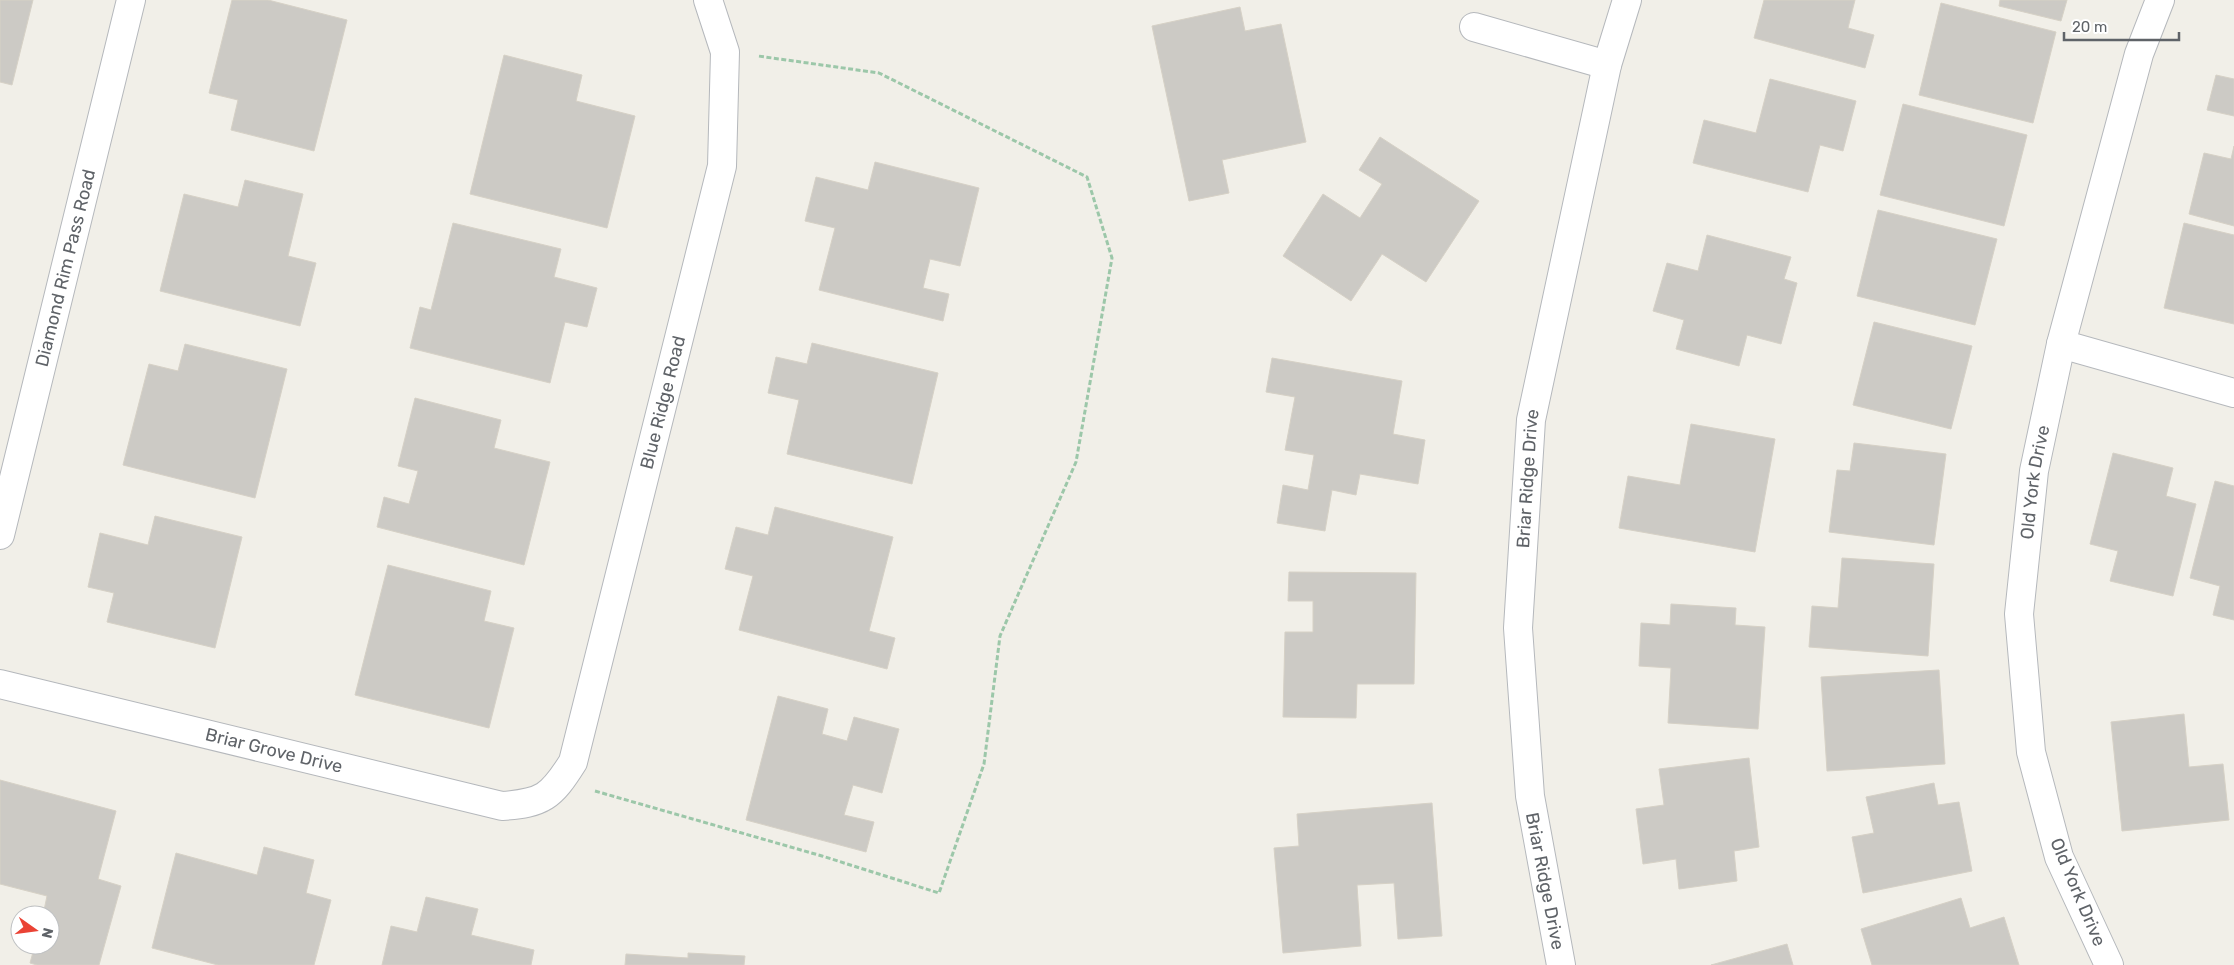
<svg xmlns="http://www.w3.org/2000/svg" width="2234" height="965" viewBox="0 0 2234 965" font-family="Rubik,sans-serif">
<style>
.building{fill:#cccac5;stroke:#d6d1c6}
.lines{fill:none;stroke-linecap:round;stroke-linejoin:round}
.street-casing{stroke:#b5b8bc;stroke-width:30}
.path{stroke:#9cc7a9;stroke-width:3;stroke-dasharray:5 2.5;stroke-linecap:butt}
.street{stroke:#fff;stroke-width:28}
.labels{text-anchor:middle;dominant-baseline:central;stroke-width:4.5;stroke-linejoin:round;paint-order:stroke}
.street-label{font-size:18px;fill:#5f6368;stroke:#fff}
</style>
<rect width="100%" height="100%" fill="#f1efe8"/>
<!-- building -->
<path class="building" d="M0 0H33L12 85 0 82Z
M232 0H268L347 20 314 151 231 130 238 100 209 93Z
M1764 0H1855L1848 28 1874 35 1865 68 1754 38Z
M2000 0H2067L2061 21 1999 6Z
M1941 3 2056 32 2033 123 1919 95Z
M1240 7 1245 31 1281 24 1306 142 1222 160 1229 193 1189 201 1152 26Z
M504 55 582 75 576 101 635 116 607 228 470 194Z
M2216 75 2234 79V116L2207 110Z
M1770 79 1856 101 1843 151 1820 145 1808 192 1693 163 1704 120 1756 133Z
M1903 104 2027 135 2004 226 1880 195Z
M1380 137 1479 201 1426 282 1382 254 1351 301 1283 256 1323 194 1360 218 1382 184 1359 170Z
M2234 146V226L2189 214 2204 153 2231 159Z
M875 162 979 188 960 266 930 259 923 288 949 294 943 321 819 290 835 228 805 221 816 177 868 190Z
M245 180 303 194 288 256 316 263 300 326 160 291 184 194 238 207Z
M1878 210 1997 239 1975 325 1857 296Z
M453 223 561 249 554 277 597 288 587 327 565 322 550 383 410 348 420 307 431 310Z
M2184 223 2234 235V324L2164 308Z
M1707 235 1791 257 1784 279 1797 283 1781 344 1747 335 1739 366 1676 349 1684 320 1653 311 1667 263 1698 271Z
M1874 322 1972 346 1951 429 1853 405Z
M812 343 938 373 912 484 787 454 799 400 768 393 776 357 807 364Z
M185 344 287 369 255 498 123 465 149 364 178 371Z
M1272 358 1402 381 1393 434 1425 440 1418 484 1360 474 1356 495 1332 490 1325 531 1277 523 1283 485 1308 490 1314 455 1285 450 1295 397 1266 392Z
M415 398 501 420 494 448 550 462 524 565 377 527 384 497 409 504 418 471 398 466Z
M1691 424 1775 439 1755 552 1619 528 1628 476 1680 485Z
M1854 443 1946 454 1934 545 1829 532 1837 470 1850 471Z
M2113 453 2173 468 2166 496 2196 504 2173 596 2110 581 2118 551 2090 544Z
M2215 481 2234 486V620L2213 615 2220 586 2190 578Z
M775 507 893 537 869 631 895 638 887 669 739 630 753 576 725 569 736 527 768 535Z
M155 516 242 537 215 648 107 622 114 593 88 587 100 533 148 545Z
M1842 558 1934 564 1928 656 1809 647 1812 606 1838 608Z
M388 565 491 591 484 621 514 628 489 728 355 695Z
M1289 572 1416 573 1414 684H1357L1356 718 1283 717 1285 632H1313V601H1288Z
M1671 604 1736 608 1735 625 1765 627 1758 729 1668 723 1671 668 1639 666 1641 623 1670 625Z
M1939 670 1945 764 1827 771 1821 677Z
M778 696 828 709 822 734 847 741 854 717 899 729 882 793 853 785 844 815 874 822 866 852 746 820Z
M2184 714 2189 767 2223 764 2229 820 2122 831 2111 722Z
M1749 758 1759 847 1734 851 1737 881 1679 889 1676 859 1643 864 1636 809 1664 805 1659 769Z
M0 780 116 811 98 879 121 886 99 965H37L30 963 35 945H50V915H43L47 896 0 884Z
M1934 783 1938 805 1959 802 1972 871 1863 893 1852 837 1874 833 1866 797Z
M1432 803 1442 936 1398 939 1394 883 1357 885 1361 946 1283 953 1274 848 1299 846 1297 814Z
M264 847 314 860 306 893 331 900 314 965H218L152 948 176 853 257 875Z
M426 897 478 909 471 935 534 950 531 965H382L391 926 417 932Z
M1961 898 1970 928 2004 917 2019 965H1872L1861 929Z
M1787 944 1793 965H1711Z
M688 953 745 956 744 965H625L626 954 688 958Z"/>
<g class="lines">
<!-- street casing -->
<g class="street-casing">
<g id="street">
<path d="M1474 27 1607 65"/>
<path d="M2061 344 2234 393"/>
<path id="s1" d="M0 535 131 0"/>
<path id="s2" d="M0 684 502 806C543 803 551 797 573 762L722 166 725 52 708 0"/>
<path id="s3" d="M1561 965 1530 796 1518 628 1531 420 1607 65 1627 0"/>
<path id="s4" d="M2109 965 2059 857 2031 752 2019 614 2034 471 2061 344 2139 54 2160 0"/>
</g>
</g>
<!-- path -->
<path class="path" d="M595 791 822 856 939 893 984 764 1000 636 1076 462 1112 258 1087 177 879 73 758 56"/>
<!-- street -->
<use href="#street" class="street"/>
</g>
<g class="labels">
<!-- street labels -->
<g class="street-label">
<text stroke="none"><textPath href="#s1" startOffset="275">Diamond Rim Pass Road</textPath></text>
<text stroke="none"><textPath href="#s2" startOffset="976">Blue Ridge Road</textPath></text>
<text stroke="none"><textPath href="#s3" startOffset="490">Briar Ridge Drive</textPath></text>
<text stroke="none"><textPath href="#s4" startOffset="499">Old York Drive</textPath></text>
<text stroke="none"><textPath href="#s2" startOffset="282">Briar Grove Drive</textPath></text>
<text transform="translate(1545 881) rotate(79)">Briar Ridge Drive</text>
<text transform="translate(2078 892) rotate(67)">Old York Drive</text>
</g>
</g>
<!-- north arrow -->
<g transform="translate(35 930) rotate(104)"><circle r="24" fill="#ffffff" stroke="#bfc1c3"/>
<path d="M0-4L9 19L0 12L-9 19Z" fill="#ea4335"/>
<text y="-8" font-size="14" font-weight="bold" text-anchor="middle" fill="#5f6368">N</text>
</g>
<!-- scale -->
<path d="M2064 32v8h115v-8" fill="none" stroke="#5f6368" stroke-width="2.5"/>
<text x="2072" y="32" font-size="15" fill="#5f6368" stroke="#ffffff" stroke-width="4" paint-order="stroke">20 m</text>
</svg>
